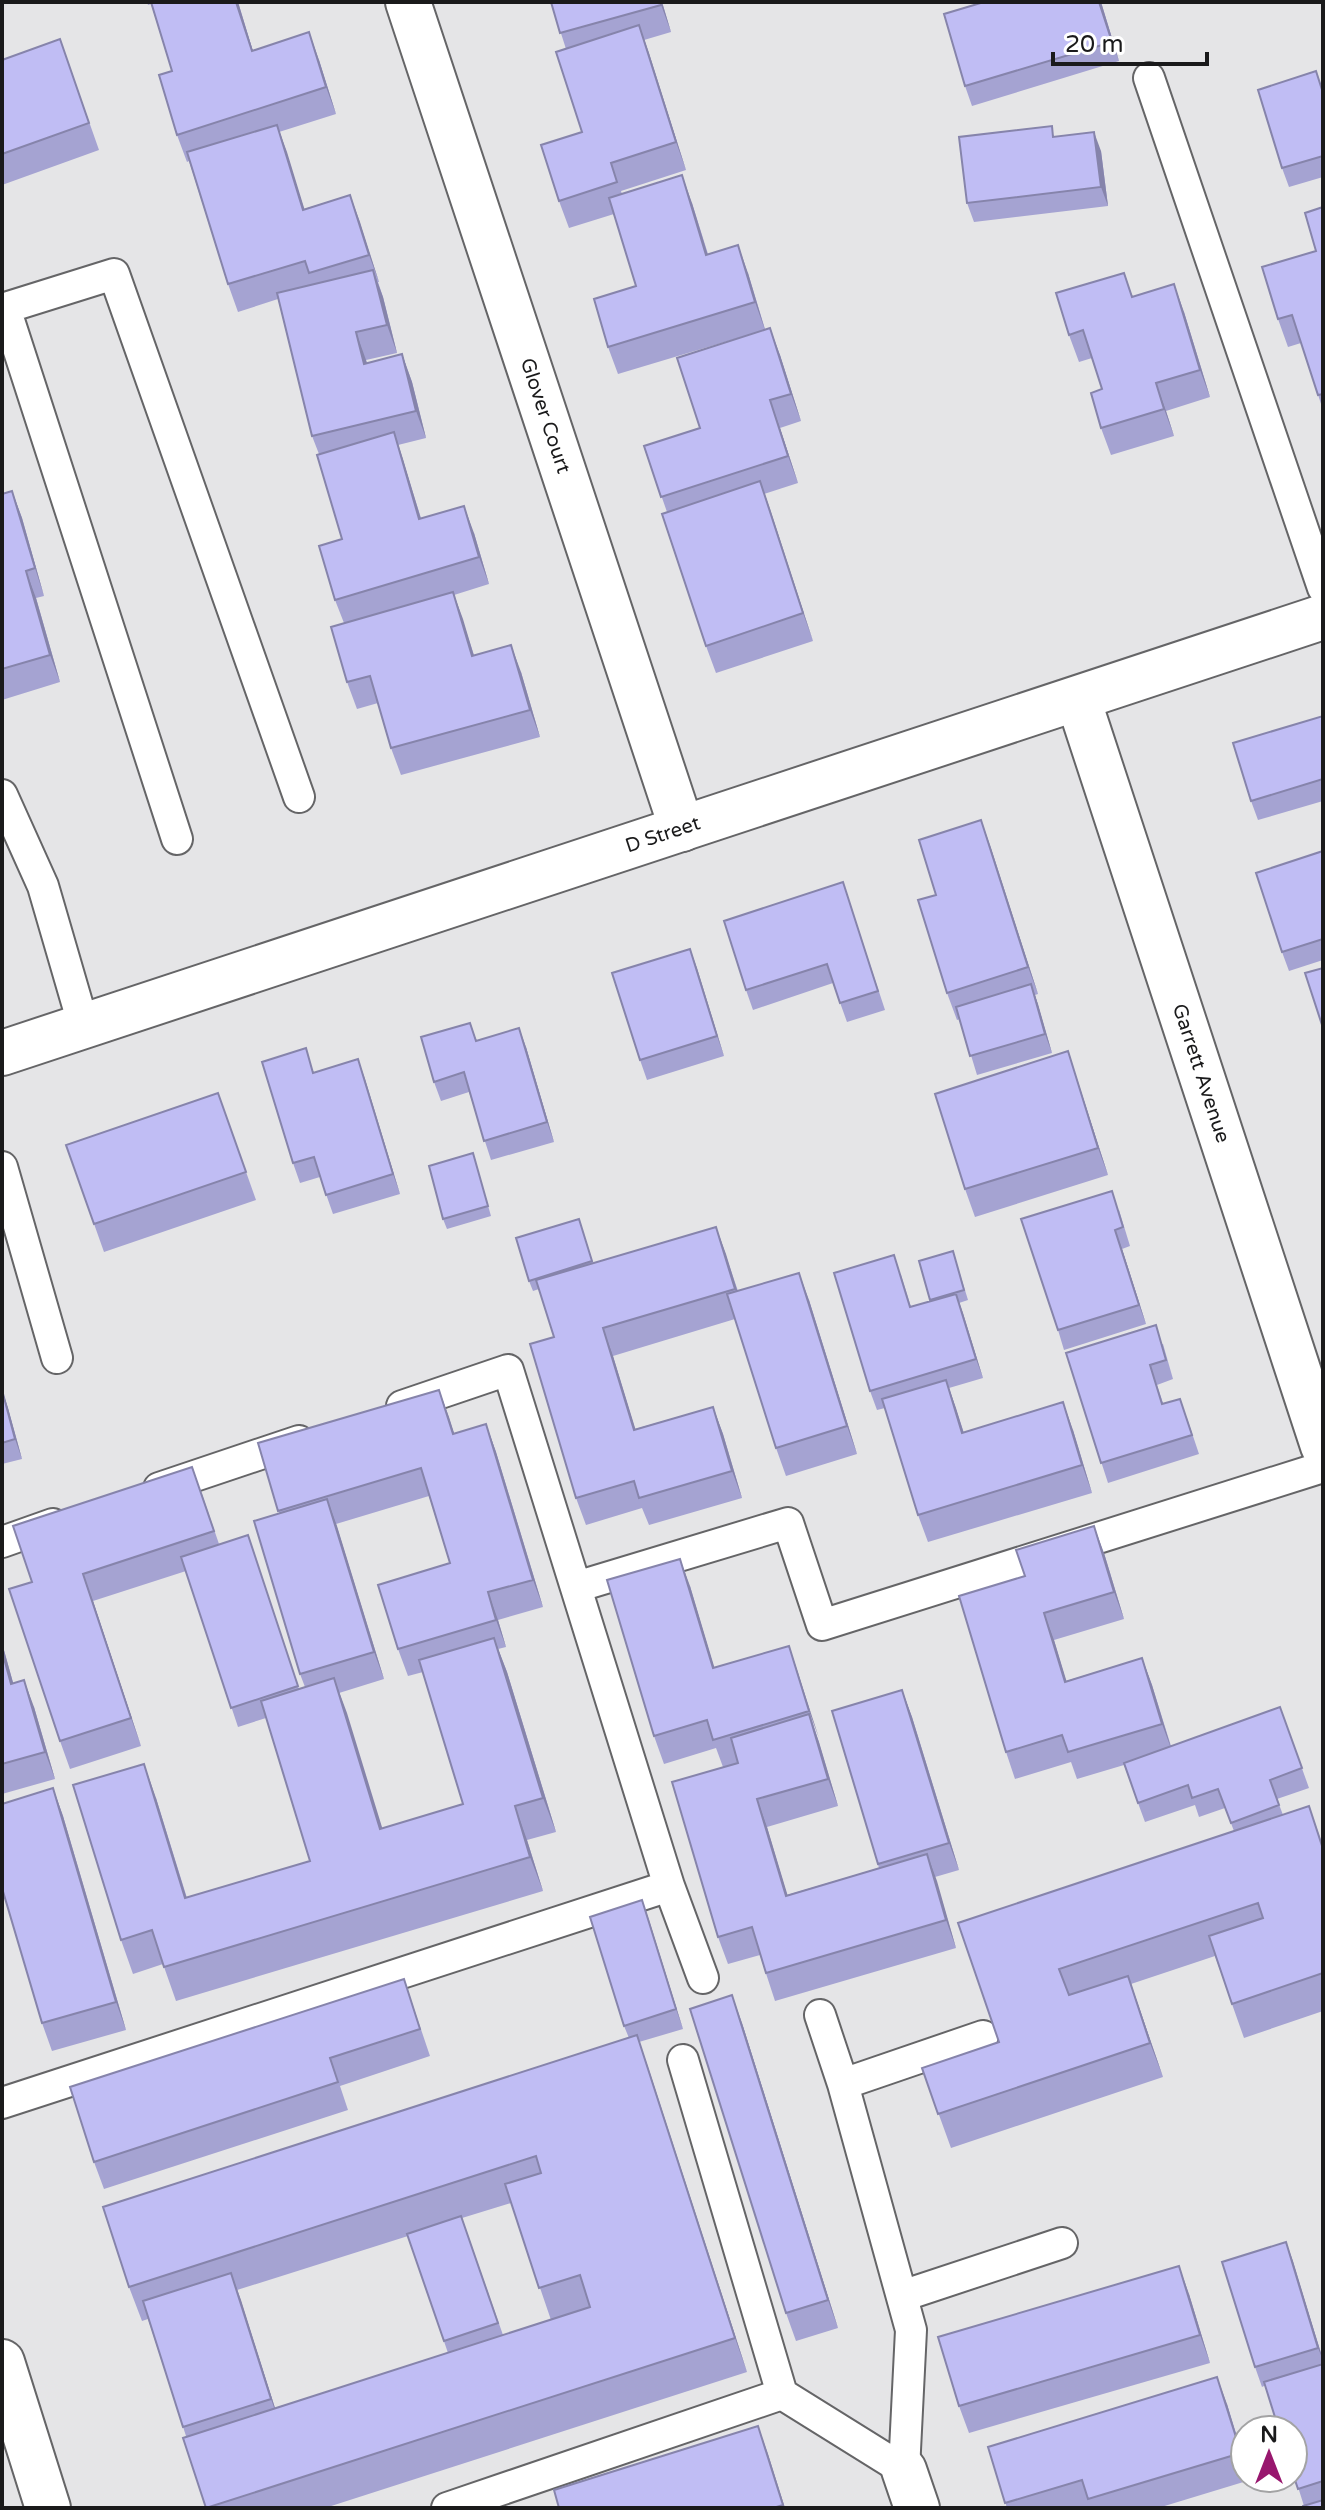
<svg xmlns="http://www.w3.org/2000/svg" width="1325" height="2510" viewBox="0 0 1325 2510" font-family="'Varela Round',sans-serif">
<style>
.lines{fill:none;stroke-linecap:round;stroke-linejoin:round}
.lane-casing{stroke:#656567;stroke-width:34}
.street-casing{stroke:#656567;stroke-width:48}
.secondary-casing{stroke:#656567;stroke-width:48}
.primary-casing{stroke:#656567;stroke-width:48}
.lane{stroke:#fff;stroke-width:30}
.street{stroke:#fff;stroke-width:44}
.secondary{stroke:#fff;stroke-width:44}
.primary{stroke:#fff;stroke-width:44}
.wall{fill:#a5a3d2;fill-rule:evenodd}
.shaded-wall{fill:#8684ab}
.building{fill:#c0bdf4;stroke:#8684ab;stroke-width:2}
.labels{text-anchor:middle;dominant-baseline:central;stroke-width:6;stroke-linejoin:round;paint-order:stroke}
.street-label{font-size:20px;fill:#1a1a1b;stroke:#fff}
</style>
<rect width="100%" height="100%" fill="#e5e5e7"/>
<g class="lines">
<!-- lane casing -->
<g class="lane-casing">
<path id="lane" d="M1149 78 1323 588
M5 308 177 839
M2 309 114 274 299 797
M2 795 43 886 84 1027
M2 1167 57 1358
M159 1488 299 1441
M2 1542 53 1524
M576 1587 788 1523 822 1625 1323 1467
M669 1886 703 1978
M820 2015 843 2084
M683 2060 782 2394
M2 2103 669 1886 508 1370 402 1406
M902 2296 1062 2243
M447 2508 782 2394 904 2470 911 2330 843 2084 983 2036"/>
</g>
<!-- street casing -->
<g class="street-casing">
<g id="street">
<path id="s1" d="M408 2 682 829"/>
<path id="s2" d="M1078 699 1323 1446"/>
<path d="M904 2470 917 2508"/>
</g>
</g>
<!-- secondary casing -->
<g class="secondary-casing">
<g id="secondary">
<path id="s3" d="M2 1053 1323 617"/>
</g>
</g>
<!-- primary casing -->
<g class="primary-casing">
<path id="primary" d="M2 2362 48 2508"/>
</g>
<!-- lane -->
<use href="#lane" class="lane"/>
<!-- street -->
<use href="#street" class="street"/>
<!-- secondary -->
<use href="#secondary" class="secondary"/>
<!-- primary -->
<use href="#primary" class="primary"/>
</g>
<!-- wall -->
<path class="wall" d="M147 2H238L253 51 319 60 336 114 279 132 304 209 350 195 379 282H378L383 297 397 353 366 360 367 363 402 354 412 382 426 438 398 445 421 518 474 533 489 584 454 595 474 655 521 672 540 737 401 775 391 748 378 703 357 709 347 682 344 623 335 600 342 539 319 454 312 436 278 299 238 312 228 284 189 161 187 162 177 135 172 71 151 4 148 5Z
M551 2H662L671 32 644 40 686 170 621 191 622 194 692 203 708 254 748 273 765 329 780 355 801 421 780 428 798 483 764 494 813 641 716 673 706 646 667 512 644 446 700 428 748 335 618 374 608 347 636 286 614 214 569 228 559 201 582 132 566 49Z
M1101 2 1119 61 972 106 965 86Z
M60 39 99 150 2 185V60Z
M1316 71 1323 90V177L1289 187 1282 168Z
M1056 136 1101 151 1108 206 974 222 967 203Z
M1323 207V410L1301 343 1288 347 1278 319 1316 251Z
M1133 297 1184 312 1210 397 1166 411 1174 436 1111 455 1101 428 1102 389 1092 358 1079 362 1069 335Z
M12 491 22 518 44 596 36 598 60 682 2 700V494Z
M1323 716V801L1258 820 1251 801Z
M981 820 1038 994 1035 995 1052 1053 977 1075 960 1019 957 1020 947 993 936 895Z
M1323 851V960L1289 971 1282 952Z
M843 882 885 1010 847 1022 833 983 753 1010 746 990Z
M690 949 724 1056 647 1080 640 1060Z
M470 1023 476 1040 526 1047 554 1142 491 1160 469 1092 441 1101 434 1082Z
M358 1059 400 1194 333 1214 320 1177 300 1183 293 1163 314 1073Z
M1077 1079 1108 1175 975 1217 965 1189Z
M218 1093 256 1200 104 1252 66 1145Z
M473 1153 491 1216 447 1229 443 1219Z
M1119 1210 1130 1246 1122 1249 1146 1324 1064 1350 1058 1330Z
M579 1219 593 1263 716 1227 738 1291 809 1300 857 1454 786 1476 776 1448 735 1319 613 1356 635 1429 713 1407 723 1434 742 1498 649 1525 642 1508 586 1525 576 1498 554 1337 539 1289 533 1291 529 1281Z
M953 1251 968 1300 959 1303 983 1378 949 1388 964 1433 1073 1430 1092 1493 928 1542 918 1515 885 1408 877 1410 870 1391 901 1275 911 1307 931 1301Z
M1163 1344 1173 1379 1157 1385 1163 1403 1187 1418 1199 1454 1108 1483 1066 1353Z
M2 1390 8 1408 22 1459 2 1464Z
M439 1390 454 1434 486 1424 496 1452 543 1607 498 1620 506 1647 498 1649 507 1672 556 1832 527 1840 543 1891 176 2001 163 1964 133 1974 121 1940 156 1798 187 1898 310 1861 266 1718 238 1727 186 1571 93 1601 141 1746 70 1769 60 1741 32 1582 202 1494 219 1544 248 1535 299 1689 305 1687 300 1674 279 1513 258 1443ZM429 1496 450 1563 398 1649 408 1676 423 1672 463 1804 382 1829 339 1693 384 1679 336 1524Z
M1104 1553 1124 1619 1054 1640 1066 1681 1142 1658 1152 1685 1171 1746 1280 1707 1309 1788 1277 1799 1283 1815 1309 1806 1323 1846V2011L1244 2038 1215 1956 1131 1984 1163 2077 951 2148 922 2068 999 2042 958 1923 1234 1831 1225 1808 1199 1817 1195 1805 1145 1822 1124 1765 1077 1779 1071 1762 1015 1779 1006 1752 959 1596Z
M690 1586 714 1668 789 1646 798 1673 838 1806 767 1827 787 1895 879 1868 832 1711 902 1690 912 1717 959 1870 935 1877 956 1948 775 2001 760 1955 728 1964 718 1937 723 1767 716 1748 664 1764 654 1736Z
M2 1643 13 1683 34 1707 55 1779 2 1794Z
M53 1788 63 1816 126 2030 52 2051 42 2023Z
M642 1900 683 2029 639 2042 747 2372 325 2508H206L186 2436 148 2319 142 2321 129 2287 629 2038 624 2026ZM511 2203 551 2320 503 2335 462 2218ZM408 2236 448 2353 275 2408 237 2290Z
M404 1979 430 2056 340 2086 348 2110 104 2189 94 2162Z
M742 2023 838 2328 796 2341 786 2313Z
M1286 2242 1323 2359V2508L1304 2506 1266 2385 1262 2387 1255 2367Z
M1189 2294 1210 2363 969 2433 959 2406Z
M1227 2404 1245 2462V2478H1250V2480L1158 2508H1007L988 2447Z"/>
<!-- shaded-wall -->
<path class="shaded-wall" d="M236 2H238L261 78 252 51Z
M660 2H662L671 32Z
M1099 2H1101L1119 61 1112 42Z
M639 25 649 53 686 170 676 142Z
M309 32 319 60 336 114 326 87Z
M277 125 287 152 313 237 303 210Z
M1094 132 1101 151 1108 206 1101 187Z
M682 175 692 203 716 282 706 255Z
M350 195 360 222 379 282 369 255Z
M738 245 748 273 765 330 755 302Z
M373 270 383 297 397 353 387 325Z
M1174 284 1184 312 1210 397 1200 370Z
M770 328 780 355 801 421 791 394Z
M356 332 366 360 374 391 364 364Z
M402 354 412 382 426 438 416 411Z
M1156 383 1166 411 1174 436 1164 409Z
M770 400 780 428 798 483 788 456Z
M394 432 403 459 429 546 419 519Z
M760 481 770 509 813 641 803 613Z
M12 491 22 518 44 596 35 568Z
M464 506 474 533 489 584 479 557Z
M26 571 36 598 60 682 50 655Z
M453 592 463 619 482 683 472 656Z
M511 645 521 672 540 737 530 710Z
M981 820 991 848 1038 994 1028 967Z
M690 949 697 968 724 1056 717 1036Z
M1031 984 1038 1004 1052 1053 1045 1034Z
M519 1028 526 1047 554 1142 547 1122Z
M1068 1051 1077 1079 1108 1175 1098 1148Z
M358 1059 365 1079 400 1194 393 1174Z
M716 1227 726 1254 745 1316 735 1289Z
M1115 1230 1122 1249 1146 1324 1139 1305Z
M799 1273 809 1300 857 1454 847 1426Z
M956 1294 963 1313 983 1378 976 1359Z
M603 1328 613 1356 644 1457 634 1430Z
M946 1380 956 1408 972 1460 962 1433Z
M2 1390 8 1408 22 1459 15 1439Z
M439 1390 449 1417 463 1461 453 1434Z
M1063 1402 1073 1430 1092 1493 1082 1465Z
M713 1407 723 1434 742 1498 732 1471Z
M486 1424 496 1452 543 1607 533 1580Z
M327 1499 337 1526 384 1679 374 1652Z
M1094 1526 1104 1553 1124 1619 1114 1592Z
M680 1559 690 1586 723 1696 713 1668Z
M83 1574 93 1601 141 1746 131 1718Z
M488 1592 498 1620 506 1647 496 1620Z
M1044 1613 1054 1640 1075 1709 1065 1682Z
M494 1638 507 1672 556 1832 543 1798Z
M2 1643 21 1711 11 1684 2 1651Z
M789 1646 798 1673 819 1738 809 1711Z
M1142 1658 1152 1685 1172 1751 1162 1724Z
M334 1678 347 1713 393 1863 380 1829Z
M24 1680 34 1707 55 1779 45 1752Z
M902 1690 912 1717 959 1870 949 1843Z
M809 1714 819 1742 838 1806 828 1779Z
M144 1764 156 1798 197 1932 185 1898Z
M53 1788 63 1816 126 2030 116 2002Z
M757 1799 767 1827 796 1923 786 1896Z
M515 1806 527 1840 543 1891 530 1857Z
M927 1854 937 1881 956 1948 946 1920Z
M642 1900 649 1920 683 2029 676 2009Z
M1128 1976 1140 2010 1163 2077 1150 2043Z
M732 1995 742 2023 838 2328 828 2300Z
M637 2035 649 2070 747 2372 735 2338Z
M1286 2242 1293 2261 1323 2360 1318 2348Z
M1179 2266 1189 2294 1210 2363 1200 2335Z
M231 2273 241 2300 281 2427 271 2399Z
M1217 2377 1227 2404 1245 2465 1241 2453Z
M758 2426 768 2454 785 2508H784Z"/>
<!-- building -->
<path class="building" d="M151 2H236L252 51 309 32 326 87 177 135 159 75 172 71Z
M551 2H660L661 5 560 33Z
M984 2H1099L1112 42 965 86 944 14Z
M639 25 676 142 611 163 617 182 559 201 541 145 582 132 556 52Z
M60 39 89 123 2 154V60Z
M1316 71 1323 93V156L1282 168 1258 90Z
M277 125 303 210 350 195 369 255 309 273 305 261 228 284 187 152Z
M1052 126 1053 137 1094 132 1101 187 967 203 959 137Z
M682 175 706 255 738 245 755 302 608 347 594 299 636 286 609 198Z
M1323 207V394L1318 395 1292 315 1278 319 1262 267 1316 251 1305 213Z
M373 270 387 325 356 332 364 364 402 354 416 411 312 436 277 293Z
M1124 273 1132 297 1174 284 1200 370 1156 383 1164 409 1101 428 1091 393 1102 389 1083 330 1069 335 1056 293Z
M770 328 791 394 770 400 788 456 661 497 644 446 700 428 677 358Z
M394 432 419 519 464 506 479 557 335 600 319 546 342 539 317 455Z
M760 481 803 613 706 646 662 514Z
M12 491 35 568 26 571 50 655 2 669V494Z
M453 592 472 656 511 645 530 710 391 748 370 676 347 682 331 627Z
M1323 716V779L1251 801 1233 743Z
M981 820 1028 967 947 993 918 900 936 895 919 840Z
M1323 851V939L1282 952 1256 873Z
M843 882 878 991 840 1003 827 964 746 990 724 921Z
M690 949 717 1036 640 1060 612 973Z
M1323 968V1028L1305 973Z
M1031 984 1045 1034 970 1056 956 1007Z
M470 1023 476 1041 519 1028 547 1122 484 1141 464 1072 434 1082 421 1037Z
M306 1048 313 1073 358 1059 393 1174 326 1195 314 1157 293 1163 262 1062Z
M1068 1051 1098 1148 965 1189 935 1094Z
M218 1093 246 1172 94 1224 66 1145Z
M473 1153 488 1206 443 1219 429 1166Z
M1112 1191 1123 1227 1115 1230 1139 1305 1058 1330 1021 1219Z
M579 1219 592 1261 529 1281 516 1238Z
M716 1227 735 1289 603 1328 634 1430 713 1407 732 1471 639 1498 634 1481 576 1498 530 1344 554 1337 536 1280Z
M953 1251 964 1290 930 1300 919 1261Z
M894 1255 910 1307 956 1294 976 1359 870 1391 834 1273Z
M799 1273 847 1426 776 1448 727 1294Z
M1156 1325 1166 1360 1150 1365 1162 1404 1180 1399 1192 1435 1101 1463 1066 1353Z
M946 1380 962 1433 1063 1402 1082 1465 918 1515 882 1399Z
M2 1390 15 1439 2 1443Z
M439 1390 453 1434 486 1424 533 1580 488 1592 496 1620 398 1649 378 1585 450 1563 421 1468 278 1511 258 1443Z
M192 1467 214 1531 83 1574 131 1718 60 1741 9 1589 32 1582 13 1526Z
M327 1499 374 1652 300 1674 254 1521Z
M1094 1526 1114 1592 1044 1613 1065 1682 1142 1658 1162 1724 1068 1752 1062 1735 1006 1752 959 1596 1025 1576 1016 1550Z
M248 1535 298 1686 231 1708 181 1557Z
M680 1559 713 1668 789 1646 809 1711 713 1740 707 1720 654 1736 607 1580Z
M494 1638 543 1798 515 1806 530 1857 164 1967 152 1930 121 1940 73 1785 144 1764 185 1898 310 1861 261 1701 334 1678 380 1829 463 1804 419 1660Z
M2 1651 11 1684 24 1680 45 1752 2 1764Z
M902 1690 949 1843 878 1864 832 1711Z
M1280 1707 1302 1768 1270 1780 1279 1805 1231 1823 1218 1789 1192 1798 1188 1785 1138 1803 1124 1763Z
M809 1714 828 1779 757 1799 786 1896 927 1854 946 1920 766 1973 752 1927 718 1937 672 1782 738 1763 731 1738Z
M53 1788 116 2002 42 2023 2 1888V1804Z
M1309 1806 1323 1849V1973L1232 2004 1209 1936 1263 1918 1258 1903 1059 1969 1069 1995 1128 1976 1150 2043 938 2114 922 2068 999 2042 958 1923Z
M642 1900 676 2009 624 2026 590 1917Z
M404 1979 420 2029 330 2058 338 2082 94 2162 70 2087Z
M732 1995 828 2300 786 2313 690 2009Z
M637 2035 735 2338 206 2508 183 2438 590 2307 580 2275 539 2288 505 2184 541 2173 536 2156 129 2287 103 2207Z
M461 2216 498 2323 444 2341 407 2234Z
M1286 2242 1318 2348 1255 2367 1222 2262Z
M1179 2266 1200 2335 959 2406 938 2337Z
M231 2273 271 2399 183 2427 143 2301Z
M1323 2364V2481L1298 2489 1293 2474V2430H1279L1264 2382Z
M1217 2377 1241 2453 1088 2499 1082 2480 1005 2503 988 2447Z
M758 2426 783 2505 773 2508H559L554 2490Z
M1323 2500V2508H1303V2506Z"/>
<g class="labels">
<!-- street labels -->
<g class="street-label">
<text stroke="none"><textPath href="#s1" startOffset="436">Glover Court</textPath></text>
<text stroke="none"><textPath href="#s3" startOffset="696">D Street</textPath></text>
<text stroke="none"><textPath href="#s2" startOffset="394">Garrett Avenue</textPath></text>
</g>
</g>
<!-- border -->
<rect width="1325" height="2510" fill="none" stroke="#1a1a1b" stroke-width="8"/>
<!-- north arrow -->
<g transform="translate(1269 2454)"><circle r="38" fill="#ffffff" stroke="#a3a3a4" stroke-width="2"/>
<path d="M0-6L14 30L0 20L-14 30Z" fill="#98176e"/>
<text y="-12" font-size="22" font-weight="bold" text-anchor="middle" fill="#1a1a1b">N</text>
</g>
<!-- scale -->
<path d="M1053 52v12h154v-12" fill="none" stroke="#1a1a1b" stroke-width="4"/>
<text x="1065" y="52" font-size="24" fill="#1a1a1b" stroke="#ffffff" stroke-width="6" paint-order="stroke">20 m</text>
</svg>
